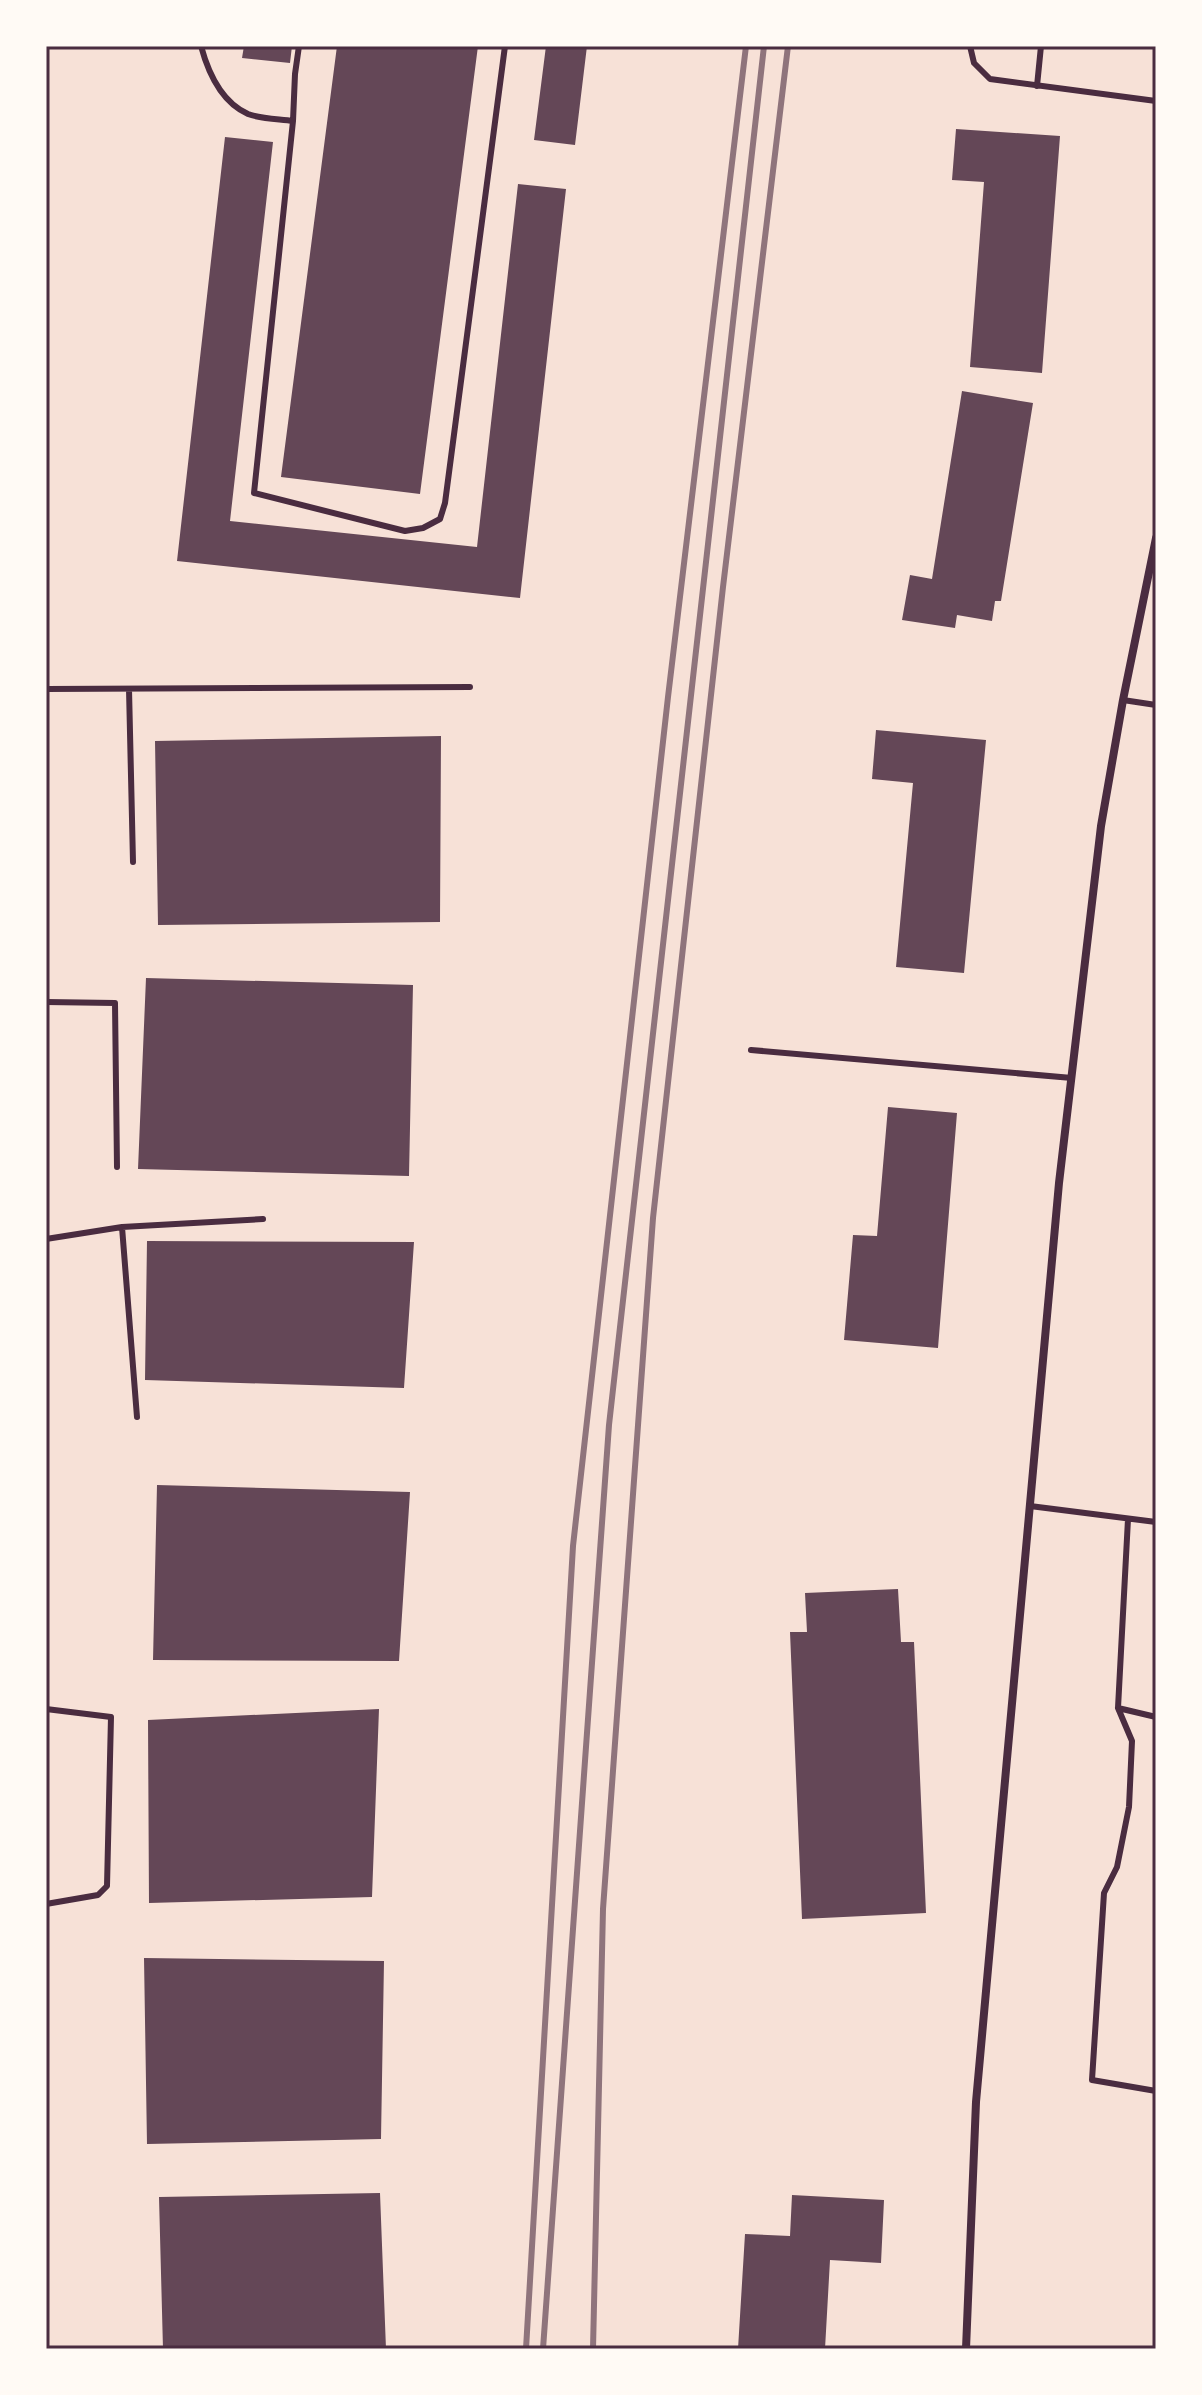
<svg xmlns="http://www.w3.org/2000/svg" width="1202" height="2395" viewBox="0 0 1202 2395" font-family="Poppins,sans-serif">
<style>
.building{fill:#644757}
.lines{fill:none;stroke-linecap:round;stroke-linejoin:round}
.service{stroke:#4a2c40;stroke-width:6}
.minor{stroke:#4a2c40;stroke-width:8}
.rail{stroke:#8f747c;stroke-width:6}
.neatline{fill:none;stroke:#4a2c40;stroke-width:3}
</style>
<rect width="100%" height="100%" fill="#f7e1d7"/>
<!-- building -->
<path class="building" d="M244 46H292L290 63 242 58Z
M337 46H478L420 494 281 477Z
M546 46H587L575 145 534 140Z
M956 129 1060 136 1042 373 970 367 984 182 952 180Z
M225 137 273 142 230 521 477 547 518 184 566 189 520 598 177 561Z
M962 391 1033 403 1001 601H995L992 621 957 615 955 628 902 620 910 575 932 579Z
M876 730 986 740 964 973 896 967 913 783 872 779Z
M441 736 440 922 158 925 155 741Z
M146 978 413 985 409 1176 138 1169Z
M888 1107 957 1113 938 1348 844 1340 853 1235 877 1236Z
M147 1241 414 1242 404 1388 145 1380Z
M157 1485 410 1492 399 1661 153 1660Z
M898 1589 901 1642H914L926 1913 802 1919 790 1632H807L805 1593Z
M379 1709 372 1897 149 1903 148 1720Z
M144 1958 384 1961 381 2139 147 2144Z
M380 2193 386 2349H163L159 2197Z
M792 2195 884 2200 881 2263 830 2260 825 2349H738L745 2234 790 2236Z"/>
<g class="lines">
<!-- service -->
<path class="service" d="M201 46C208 72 221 102 248 114 261 119 280 119 293 121L254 493 405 531 423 528 440 519 445 503 505 46
M970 46 974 63 990 79 1156 101
M1037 86 1041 46
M293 121 295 74 299 46
M46 689 470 687
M129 689 133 862
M1123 700 1156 705
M46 1002 115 1003 117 1167
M751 1050 1072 1078
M122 1227 137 1417
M46 1239 122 1227 263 1219
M1030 1506 1156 1522
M1128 1519 1118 1708 1156 1717
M1118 1708 1132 1741 1129 1807 1117 1867 1104 1893 1092 2080 1156 2091
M46 1709 111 1717 107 1886 98 1895 46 1904"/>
<!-- minor -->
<path class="minor" d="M966 2349 976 2102 1059 1183 1101 826 1123 700 1156 538"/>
<!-- rail -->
<path class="rail" d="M526 2349 573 1546 668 697 746 46
M543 2349 609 1425 764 46
M593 2349 603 1909 653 1218 723 587 788 46"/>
</g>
<!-- border -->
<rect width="1202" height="2395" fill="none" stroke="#fffaf5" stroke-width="96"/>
<rect x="48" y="48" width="1106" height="2299" class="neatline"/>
</svg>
